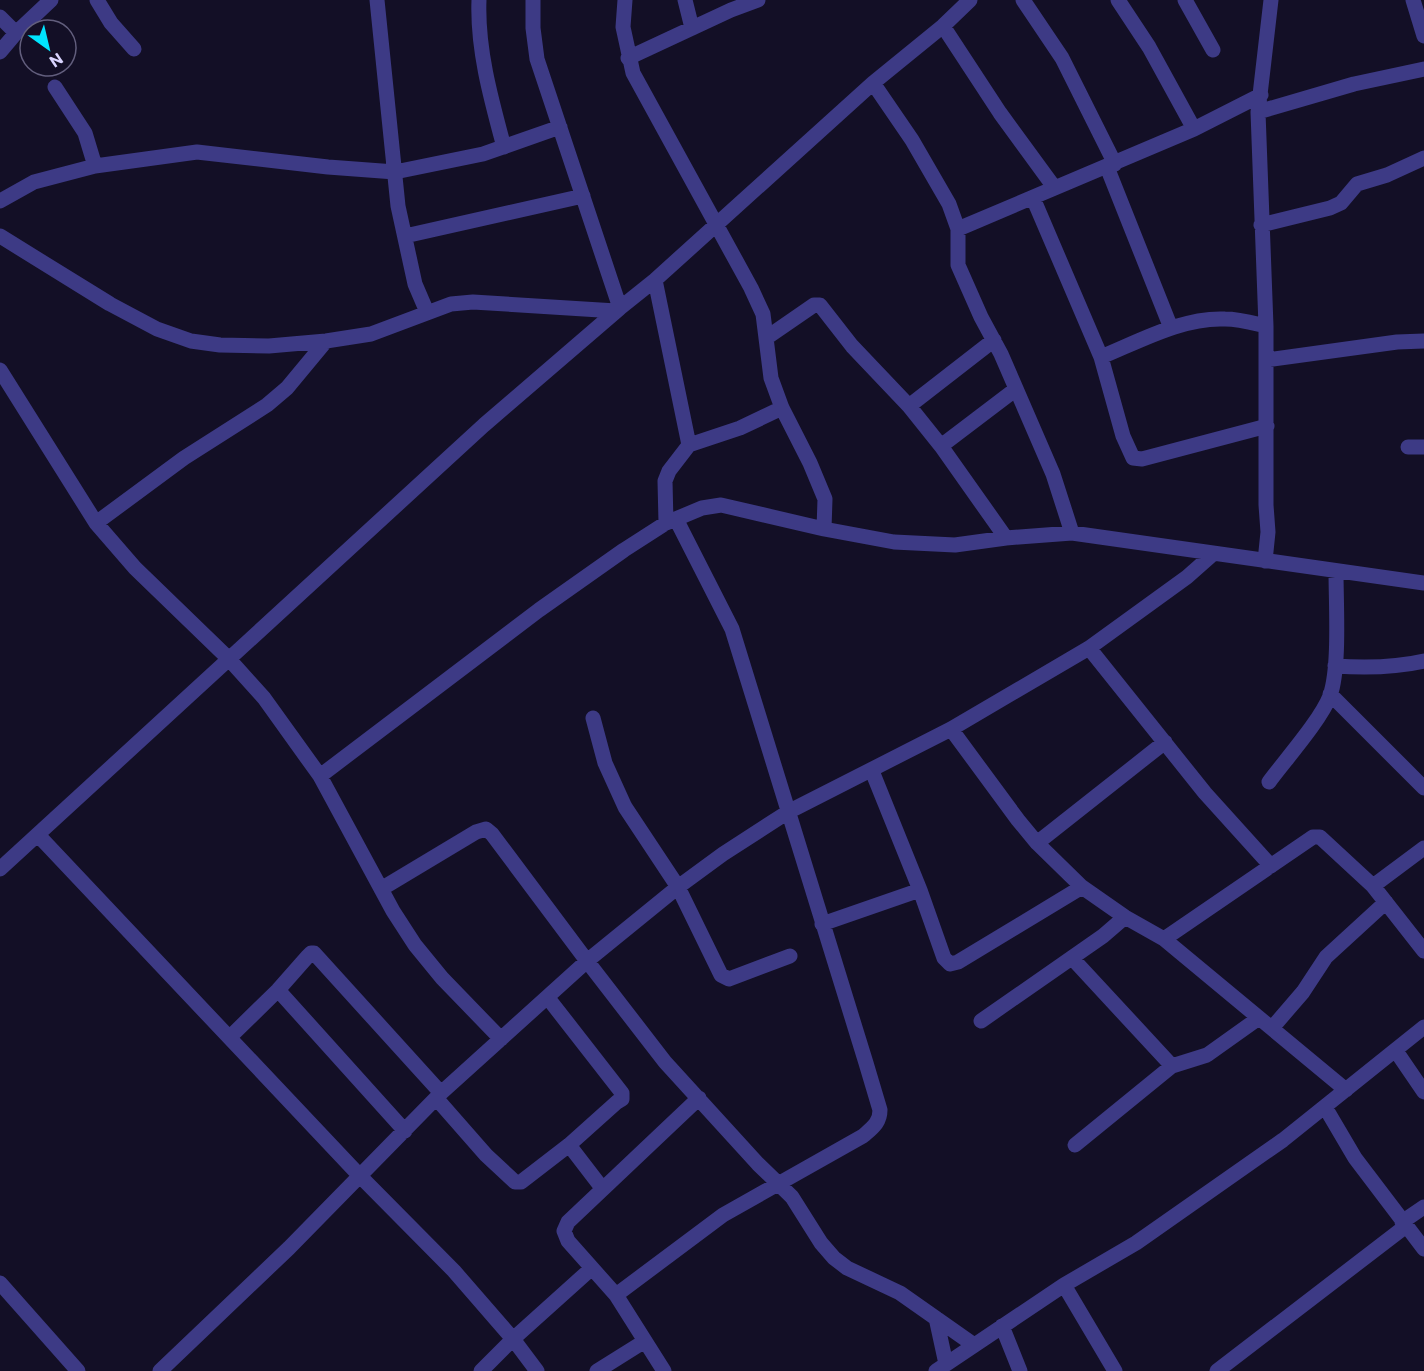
<svg xmlns="http://www.w3.org/2000/svg" width="1424" height="1371" viewBox="0 0 1424 1371" font-family="Commissioner,sans-serif">
<style>
.lines{fill:none;stroke-linecap:round;stroke-linejoin:round}
.minor{stroke:#3d3a85;stroke-width:15}
</style>
<rect width="100%" height="100%" fill="#130f26"/>
<g class="lines">
<!-- minor -->
<path class="minor" d="M97 0 111 23 134 49
M377 0 398 206 415 284 427 312
M479 0C477 49 491 99 504 147
M533 0V28L537 59 620 308
M625 0 623 27 633 73 751 288 763 314 771 378 782 408 810 463 825 499 824 529
M685 0 692 28
M1023 0 1062 58 1115 164
M1118 0 1149 47 1194 129
M1185 0 1213 50
M1413 0 1424 36
M0 17 16 33
M943 26 1000 113 1054 187
M0 52 16 33 51 0
M628 58 731 10 758 0
M873 83 912 140 949 204 958 229V265L981 317 1001 354 1053 474 1072 533
M55 87 85 133 95 166
M1258 112 1354 84 1424 69
M1107 167 1171 328
M1033 198 1101 357 1123 436 1133 458 1142 459 1267 426
M0 201 34 182 95 166 197 152 328 167 395 172 483 154 560 127
M1261 225 1330 208 1341 203 1357 184 1387 175 1424 158
M958 229 1194 129 1261 95
M0 236 110 304 157 329 191 341 220 345 269 346 326 341 371 334 451 304 473 302 616 311
M405 236 583 196
M655 280 689 445
M766 338 814 305H820L852 346 909 406 941 446 1006 538
M1101 357C1140 341 1183 317 1225 319 1239 319 1253 323 1266 326
M1266 360 1397 342 1424 341
M0 370 96 523 135 568 228 658 264 698 320 776 393 911 415 945 442 978 501 1039
M909 406 994 340
M941 446 1016 389
M1408 447H1424
M96 523 184 458 267 405 287 388 326 341
M666 523 665 481 669 471 689 445 740 428 782 408
M1265 561 1268 532 1266 505V326L1258 112 1271 0
M1089 648 1205 793 1271 866
M1335 666C1366 668 1394 668 1424 661
M1330 694 1424 788
M593 718 605 763 625 807 678 887 721 975 729 979 790 956
M951 729 1018 820 1037 843 1082 887 1125 917 1164 939 1346 1090
M872 771 920 890 944 958 950 964 958 962 1082 887
M320 776 539 610 624 550 666 523 702 508 721 505 824 529 894 542 955 545 1006 538 1072 533 1424 583
M1269 782C1286 759 1320 721 1330 696 1340 667 1336 605 1336 572
M38 835 359 1175 454 1271 513 1339 537 1371
M1037 843 1165 742
M0 869 484 425 620 308 655 280 873 83 943 26 970 0
M1373 886 1424 848
M381 889 476 832 486 829 492 834 587 961 665 1062 758 1164 792 1197 821 1243 834 1258 847 1268 900 1293 974 1345
M822 924 920 890
M1164 939 1313 837H1320L1373 886 1424 951
M1072 958 1172 1066 1207 1055 1259 1018
M278 990 405 1131
M981 1021 1103 936 1125 917
M1272 1028 1303 992 1326 957 1386 902
M230 1037 278 990 308 956 311 953H314L441 1093
M1396 1051 1424 1092
M436 1098 486 1155 515 1182H521L569 1145 617 1102 622 1099V1093L548 998
M1325 1107 1355 1158 1424 1249
M569 1145 602 1188
M1075 1145 1172 1066
M1402 1222 1424 1207
M0 1283 78 1371
M1064 1285 1115 1371
M616 1295 723 1215 863 1136C872 1128 880 1123 880 1110L866 1063 732 629 676 519
M936 1318 946 1364
M1002 1326 1020 1371
M160 1371 289 1248 441 1093 587 961 678 887 723 854 788 812 951 729 1089 648 1187 577 1213 554
M481 1371 513 1339 592 1268
M597 1371 645 1341
M664 1371 616 1295 568 1241 564 1231 568 1222 699 1098
M936 1371 1064 1285 1136 1243 1283 1140 1424 1027
M1217 1371 1406 1226"/>
</g>
<!-- north arrow -->
<g transform="translate(48 48) rotate(146)"><circle r="28" fill="#130f26" stroke="#625e7d" stroke-width="1.5"/>
<path d="M0-4.5L10 22L0 15L-10 22Z" fill="#00e5ff"/>
<text y="-9" font-size="16" font-weight="bold" text-anchor="middle" fill="#d9d4ff">N</text>
</g>
</svg>
